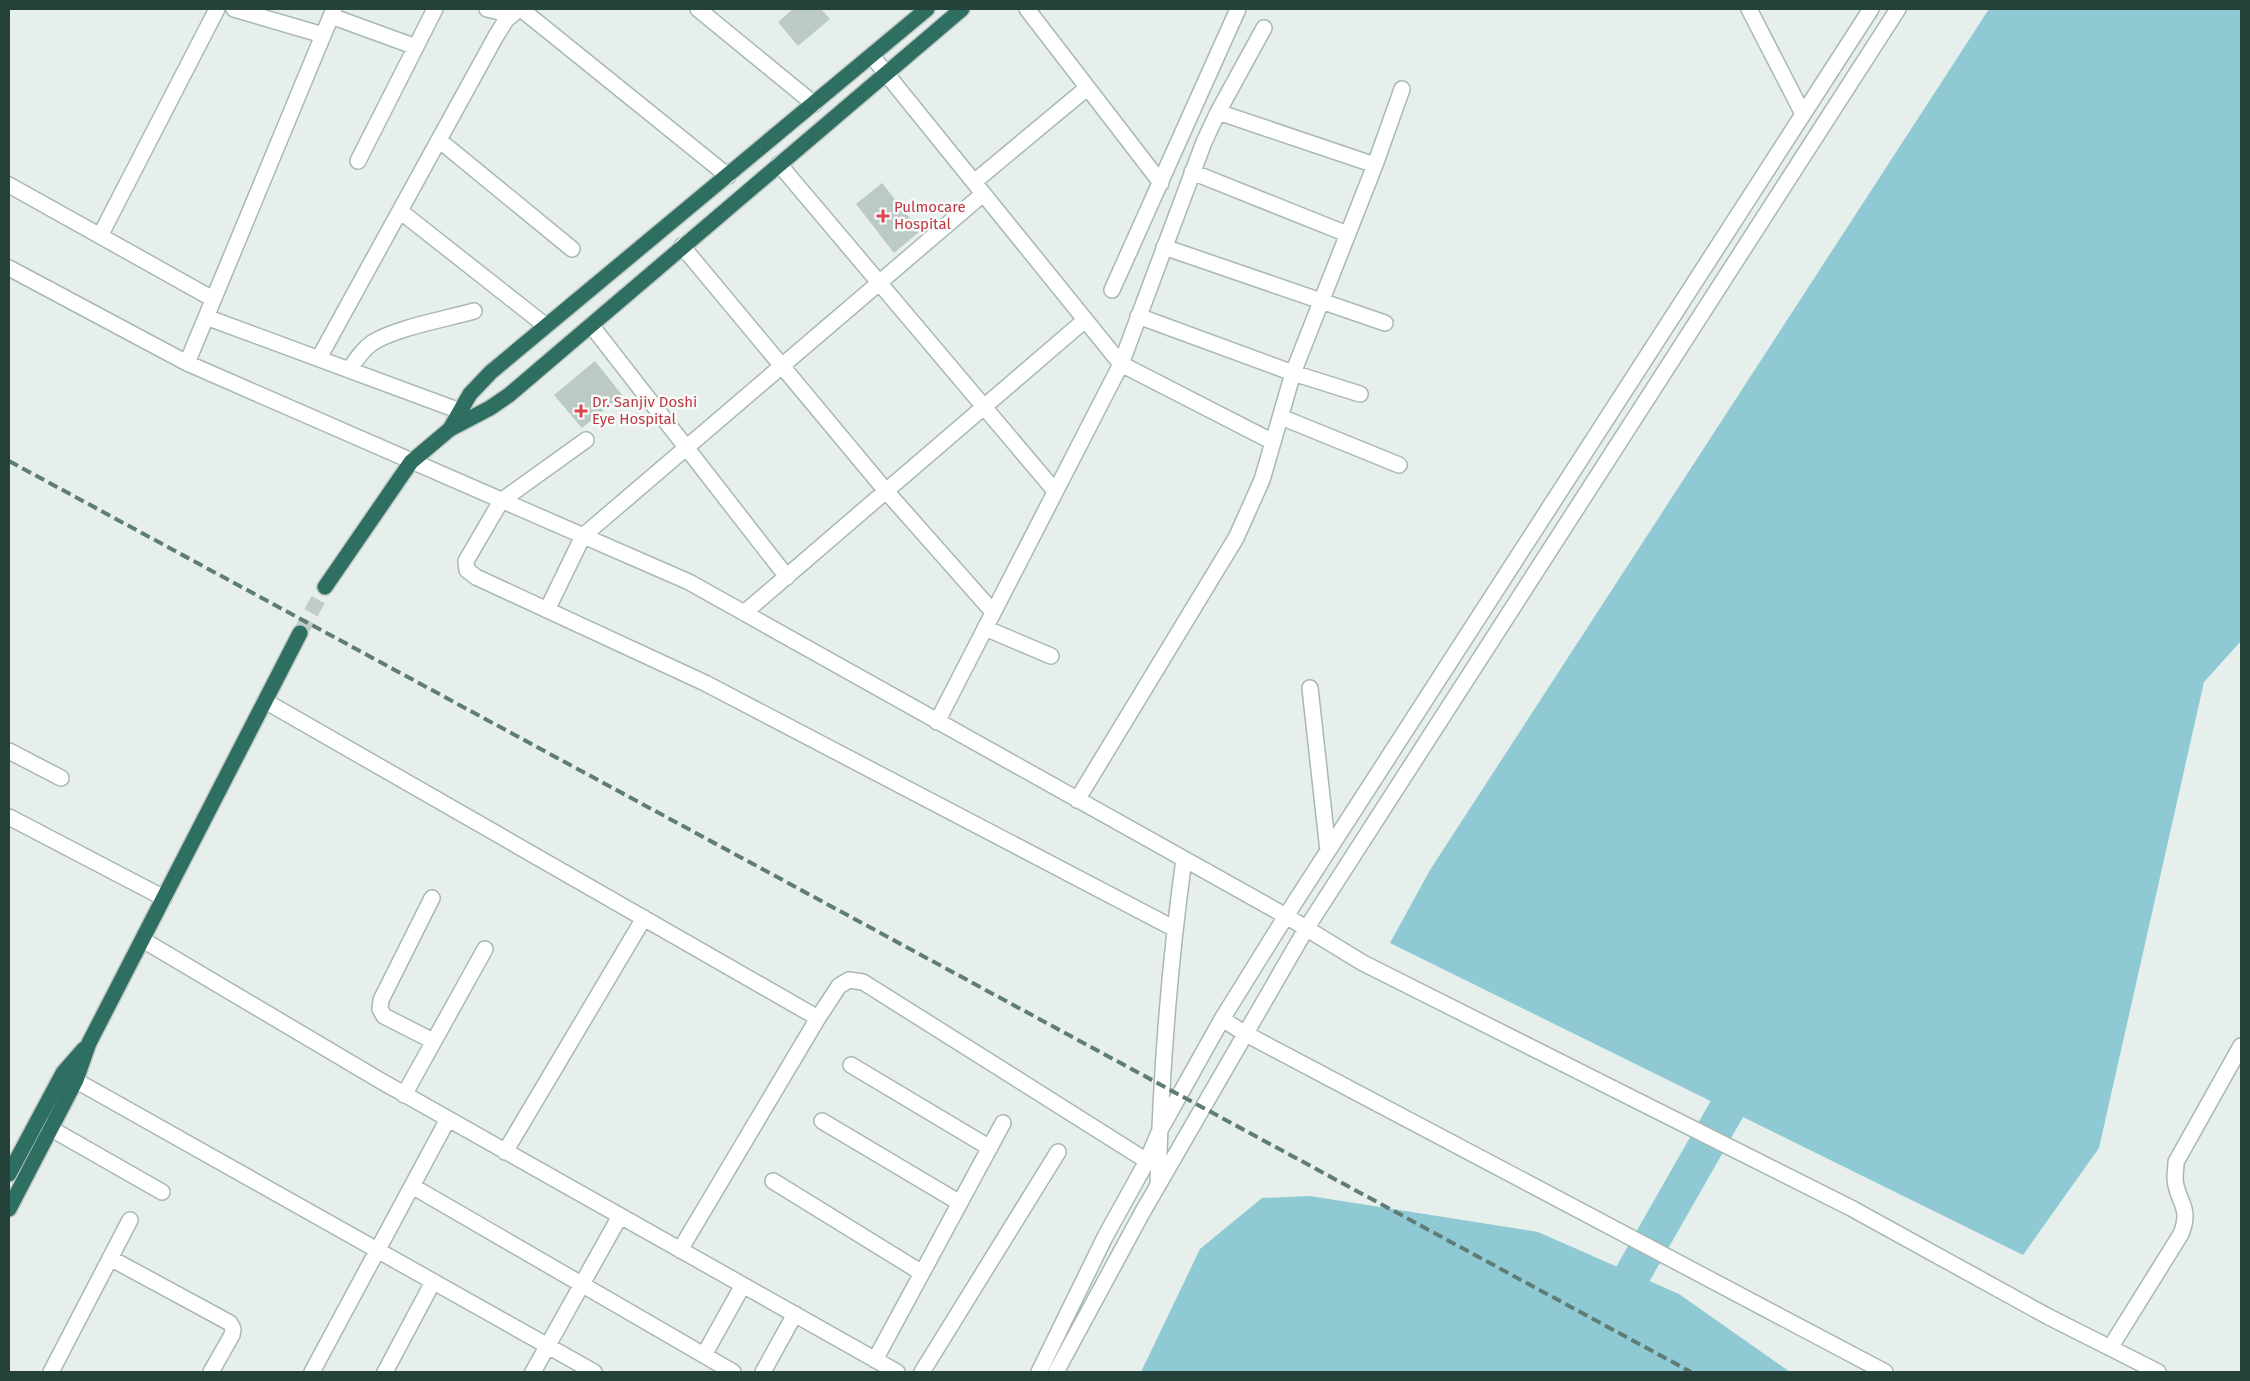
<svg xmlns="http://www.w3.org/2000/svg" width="2250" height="1381" viewBox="0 0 2250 1381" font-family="'Fira Sans',sans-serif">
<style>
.water{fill:#8ec9d4}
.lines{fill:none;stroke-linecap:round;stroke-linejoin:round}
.river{stroke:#8ec9d4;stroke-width:36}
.building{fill:#bbcac4}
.highway-tunnel{stroke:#bfccc8;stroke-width:15;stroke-dasharray:15 8;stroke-linecap:butt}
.minor-casing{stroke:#a8b8b2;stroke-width:18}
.highway-casing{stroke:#c2cac8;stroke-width:18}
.minor{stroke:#fff;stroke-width:15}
.highway{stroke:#2f6f62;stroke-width:15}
.rail{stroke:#5f7d75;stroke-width:4;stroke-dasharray:10 5;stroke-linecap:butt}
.health-dot{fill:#e0444e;stroke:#f7fbf9;stroke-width:2}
.labels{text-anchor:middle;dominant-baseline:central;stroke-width:5;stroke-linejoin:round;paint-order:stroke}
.health-label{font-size:15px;fill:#be3a42;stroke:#f7fbf9;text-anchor:start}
</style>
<rect width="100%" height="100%" fill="#e6efeb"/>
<!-- water -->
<path class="water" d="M1989 9H2241V641L2204 682 2099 1148 2023 1255 1390 943 1430 870Z
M1310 1196 1538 1232 1679 1294 1790 1372H1141L1200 1249 1262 1198Z"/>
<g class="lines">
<!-- river -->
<path class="river" d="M1577 1372 1752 1065"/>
</g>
<!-- building -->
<path class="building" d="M793 9H821L830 19 798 46 778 22Z
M882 183 920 231 894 253 856 204Z
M595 361 622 395 582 428 554 395Z"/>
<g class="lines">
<!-- highway-tunnel -->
<path class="highway-tunnel" d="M300 633 325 587"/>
<!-- minor casing -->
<g class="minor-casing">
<path id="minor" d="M234 9 323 35
M487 9 512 15
M521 9 728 176
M698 9 814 104
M1027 9 1161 183
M1749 9 1803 114
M331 16 416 47
M872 56 1121 364 1273 442
M1218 112 1375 165
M439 140 572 249
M358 161 435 9
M779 164 1055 491
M1192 172 1347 234
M974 182 1087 88
M9 185 213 299
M400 211 546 326
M100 236 217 9
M682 246 886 491 993 612
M1164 247 1385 323
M9 268 187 363 689 582 1286 916 1363 963 1851 1208 2047 1316 2158 1372
M1112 290 1238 9
M1138 316 1293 373 1360 394
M206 317 460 411
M591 325 787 577
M319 358 496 36 506 20 519 9
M187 363 334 9
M349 370C356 360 362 350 372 343 395 328 446 319 474 311
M1281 417 1399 465
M586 440 501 501 466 561 467 570 476 577 705 683 1175 929
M547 610 583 536 983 194
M744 613 1085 320
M985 628 1051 656
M1310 688 1328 851
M265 701 818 1018
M937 722 1121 364 1204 142 1218 112 1264 28
M9 751 61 778
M1077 800 1236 538 1262 480 1293 373 1375 165 1402 89
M9 817 164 898
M432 898 381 1000 380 1009 384 1016 433 1041
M143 940 381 1081 897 1372
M1222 1019 1246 1034 1885 1372
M851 1065 990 1148
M66 1075 594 1372
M404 1095 485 949
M822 1121 960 1203
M41 1123 162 1192
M505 1152 644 918
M773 1181 922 1273
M1158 1183C1161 1074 1169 967 1184 859
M412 1186 733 1372
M680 1250 818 1018 839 986 849 980 863 982 1147 1161
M110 1258 230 1323 233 1329 232 1335 211 1372
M2110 1348 2181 1234C2192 1206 2177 1203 2175 1179 2175 1173 2176 1167 2176 1162L2241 1046
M704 1355 743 1285
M875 1360 1003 1123
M51 1372 130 1220
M312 1372 448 1119
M385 1372 433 1282
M533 1372 620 1216
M763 1372 795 1314
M922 1372 1058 1152
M1039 1372 1105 1237 1147 1161 1160 1130 1222 1019 1286 916 1871 9
M1056 1372 1142 1213 1306 929 1898 9"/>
</g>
<!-- highway casing -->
<g class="highway-casing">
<path id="highway" d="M450 429 470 394 491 372 927 9
M325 587 411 462 450 429 490 408 509 395 962 9
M9 1174 63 1073 84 1049
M9 1209 76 1080 89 1043 300 633"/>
</g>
<!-- minor -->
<use href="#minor" class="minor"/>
<!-- highway -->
<use href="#highway" class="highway"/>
<!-- rail -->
<path class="rail" d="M9 461 1691 1372"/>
</g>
<!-- markers -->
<g class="health-dot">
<path d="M880.5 208.5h5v5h5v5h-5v5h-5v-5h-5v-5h5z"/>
<path d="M578.5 403.5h5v5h5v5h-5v5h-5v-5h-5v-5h5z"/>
</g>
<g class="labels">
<!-- health labels -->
<g class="health-label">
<text x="894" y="207">Pulmocare<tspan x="894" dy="17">Hospital</tspan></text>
<text x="592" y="402">Dr. Sanjiv Doshi<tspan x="592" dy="17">Eye Hospital</tspan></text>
</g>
</g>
<!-- border -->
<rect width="2250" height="1381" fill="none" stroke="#24423a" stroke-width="20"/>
</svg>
